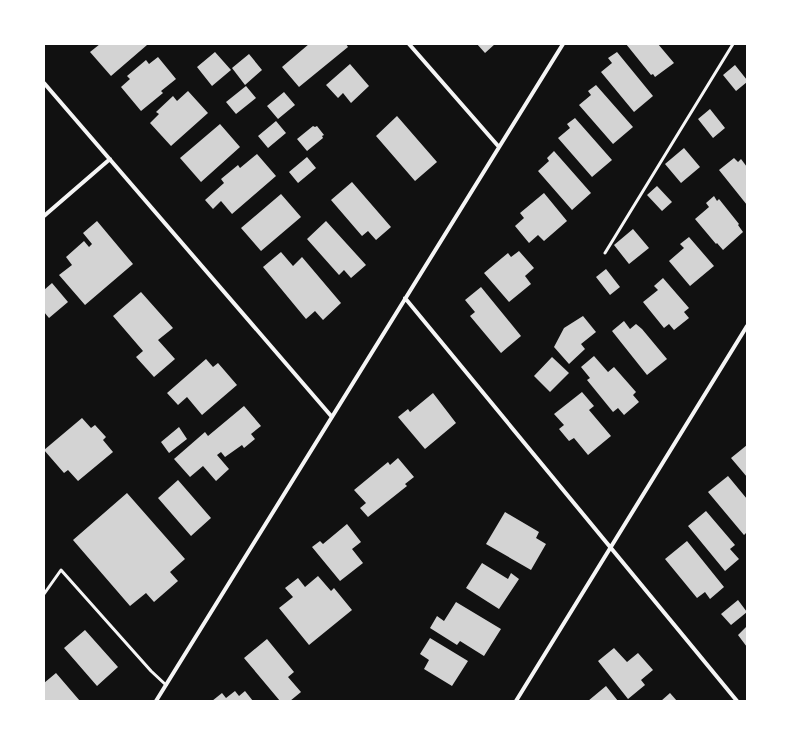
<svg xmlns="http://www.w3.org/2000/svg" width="791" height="745" viewBox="0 0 791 745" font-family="Rubik,sans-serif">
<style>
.building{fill:#d3d3d3}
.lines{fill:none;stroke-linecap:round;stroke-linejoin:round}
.service{stroke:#f5f5f5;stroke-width:3}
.minor{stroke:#f5f5f5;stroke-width:4}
</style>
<rect width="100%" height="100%" fill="#111"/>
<!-- building -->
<path class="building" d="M100 44H146L147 45 111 76 90 52Z
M309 44H346L348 47 299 87 282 67Z
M477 44H495L485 53Z
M626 44H658L674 63 655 77 653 74 651 75Z
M215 52 231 70 212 86 197 67Z
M617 52 653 96 634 112 601 72 612 63 608 58Z
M249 54 262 70 245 85 232 68Z
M158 57 176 79 161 91 163 93 141 111 121 87 130 79 127 76 146 60 149 64Z
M350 64 369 86 351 103 343 93 338 98 326 85Z
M735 65 747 80V82L736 91 723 75Z
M596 85 633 127 613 144 579 105 591 95 588 91Z
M246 86 256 98 236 114 226 102Z
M188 91 208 113 171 146 150 123 159 114 156 112 173 96 177 101Z
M284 92 295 105 278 119 267 106Z
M710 109 725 128 713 138 698 119Z
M397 116 437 162 415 181 376 136Z
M575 118 612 160 592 177 558 138 570 128 567 124Z
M276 121 286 133 268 148 258 136Z
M220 124 240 147 201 182 180 158Z
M313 126 315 127 317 126 324 135 322 136 323 138 307 151 297 139Z
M684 148 700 167 681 183 665 164Z
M554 151 591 193 572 210 538 171 549 161 547 158Z
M257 154 276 176 232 214 221 201 213 209 205 200 224 183 221 179 238 165 240 168Z
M307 157 316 168 298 183 289 172Z
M734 158 738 162 741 159 747 167V205L719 170Z
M352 182 391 227 376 240 368 231 362 236 331 200Z
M657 186 672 202 662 211 647 195Z
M544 193 567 221 544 241 538 235 529 243 515 226 524 218 520 213Z
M281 194 301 217 261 251 241 228Z
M714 196 717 201 719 199 739 224 738 225 743 232 723 250 717 243 716 244 695 219 709 207 706 203Z
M97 221 133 264 85 305 59 275 72 265 66 257 84 241 89 247 92 244 83 233Z
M326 221 366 265 351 278 344 270 339 275 307 239Z
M633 229 649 248 629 264 614 245Z
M689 237 714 266 690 286 669 261 684 248 680 244Z
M519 251 534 268 525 276 531 284 509 302 484 273 508 253 511 257Z
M281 252 293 266 302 257 341 303 323 320 315 311 306 319 263 267Z
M606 269 620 287 610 295 596 277Z
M663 278 689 308 684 312 689 318 674 330 669 324 664 328 643 302 658 290 654 286Z
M52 283 68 302 49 318 44 312V290Z
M481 287 521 336 501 353 470 316 475 312 465 300Z
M141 292 173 328 158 340 175 359 154 377 136 357 143 351 113 316Z
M583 316 596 332 581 344 585 349 569 364 554 347 564 328Z
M624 321 630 329 636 324 642 329 667 359 647 375 612 331Z
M594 356 608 372 614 367 636 392 633 395 639 402 624 415 618 408 613 412 587 380 590 378 581 367Z
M552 357 569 373 550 392 534 376Z
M206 359 213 367 218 363 237 385 202 415 187 397 178 405 167 393Z
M582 392 594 406 589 410 611 436 588 455 574 438 569 441 559 429 564 425 554 414Z
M433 393 456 423 425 449 398 417 408 409 410 412Z
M244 406 261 426 251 434 255 439 244 448 242 445 225 457 221 452 217 455 229 469 216 481 203 466 190 477 174 459 205 432 208 436Z
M82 418 91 428 95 425 106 437 103 440 113 452 78 481 68 470 64 473 44 450Z
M179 427 187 439 169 453 161 442Z
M747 445V477L731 458Z
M398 458 414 477 405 484 407 486 368 517 360 508 366 503 354 490 388 462 390 465Z
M728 476 747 499V532L744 535 708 492Z
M178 480 211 518 191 536 158 498Z
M127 493 185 559 170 572 178 581 154 602 146 593 130 606 73 540Z
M706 511 735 545 730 549 739 559 725 571 688 526Z
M505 512 539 532 536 538 546 544 531 570 486 544Z
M347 524 361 542 352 549 363 563 340 581 312 547 320 541 323 544Z
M687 541 724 587 710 599 705 592 697 598 665 559Z
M482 563 508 579 511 573 519 579 499 609 466 588Z
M318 576 331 591 334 588 352 610 309 645 279 608 293 597 285 588 298 578 305 587Z
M738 600 747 612 731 625 721 614Z
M456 602 501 629 484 656 460 641 457 645 430 628 437 616 444 621Z
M747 626V647L738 635Z
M85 630 118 667 97 686 64 648Z
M430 638 468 661 452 686 424 669 429 660 420 654Z
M267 639 294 672 288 677 301 692 290 701H280L244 658Z
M614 648 627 662 638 653 653 670 641 680 645 685 628 699 598 661Z
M56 673 80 701H44V683Z
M606 686 618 701H588Z
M235 691 239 696 245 691 253 701H212L222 693 226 698Z
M670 693 677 701H661Z"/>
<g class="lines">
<!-- service -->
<path class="service" d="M605 253 733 44
M44 594 61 570 151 671 166 685"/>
<!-- minor -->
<path class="minor" d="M409 44 499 147
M44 83 332 417
M44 216 110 159
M405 298 737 701
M156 701 563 44
M516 701 747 326"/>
</g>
<!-- border -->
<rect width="791" height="745" fill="none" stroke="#ffffff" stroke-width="90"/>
</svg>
